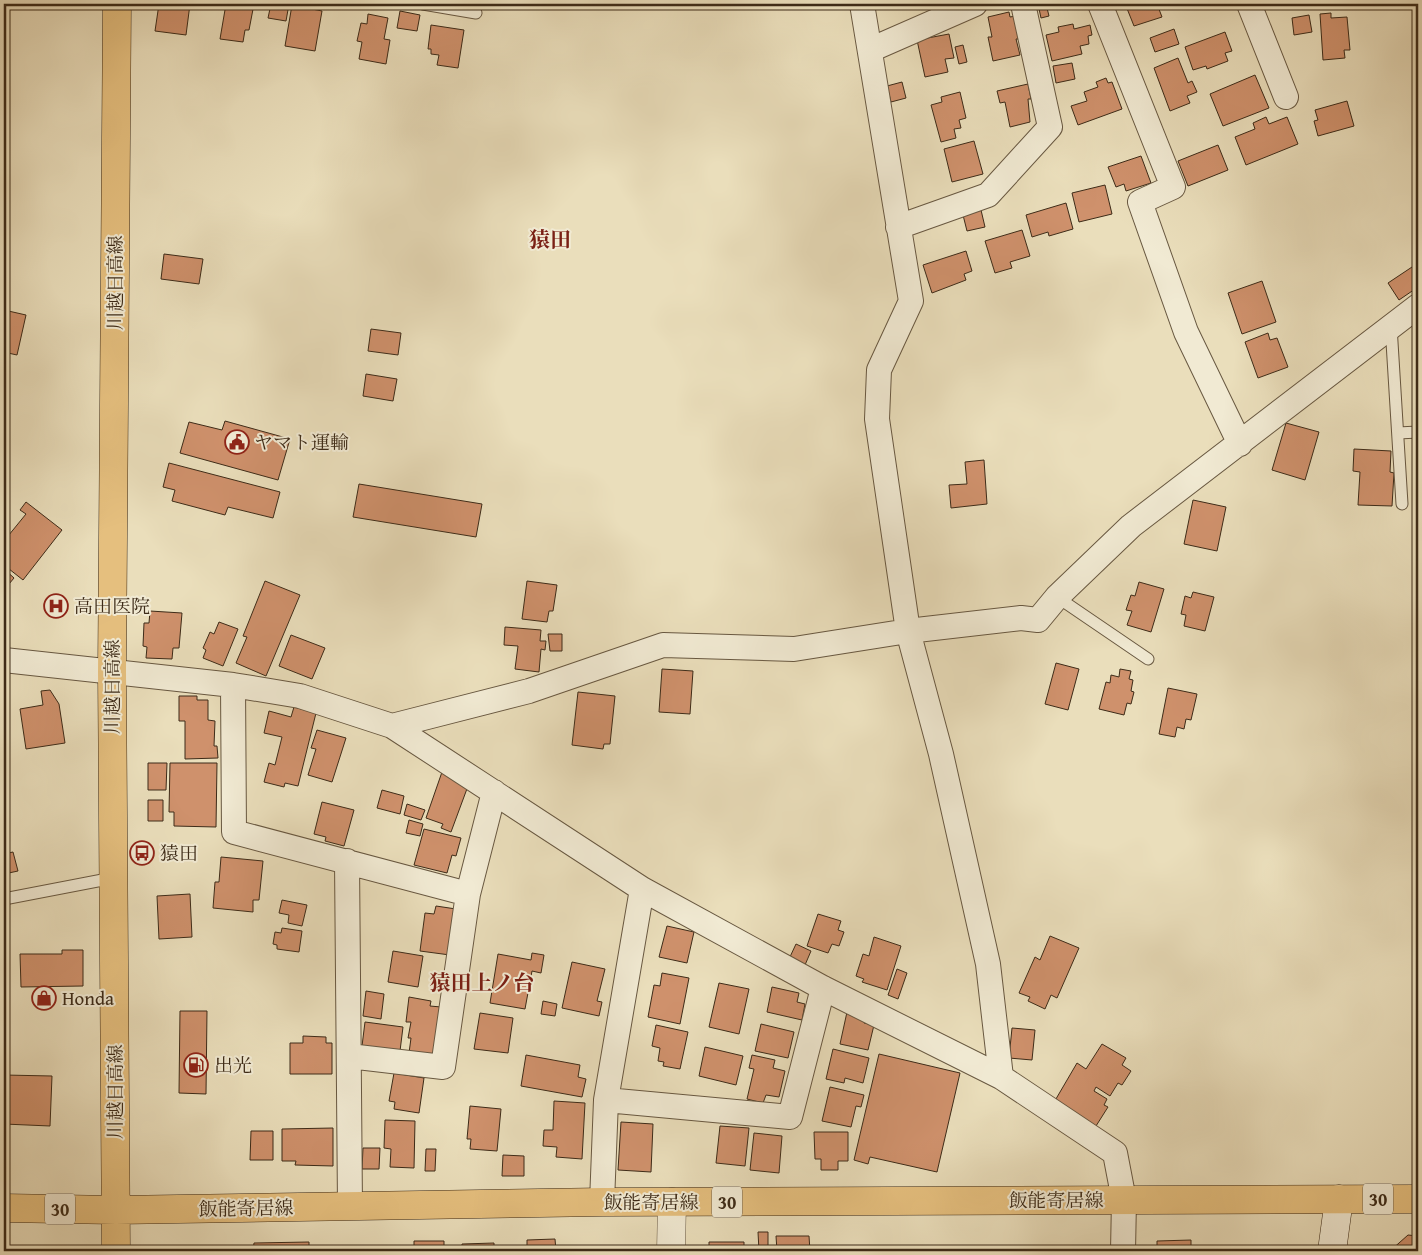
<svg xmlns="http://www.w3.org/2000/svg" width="1422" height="1255" viewBox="0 0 1422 1255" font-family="'Gentium Book Plus','Noto Serif JP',serif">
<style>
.building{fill:#cf916c;stroke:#3d2b18}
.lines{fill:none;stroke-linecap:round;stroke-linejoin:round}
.service-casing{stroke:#685841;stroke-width:13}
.minor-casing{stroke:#685841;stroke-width:26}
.tertiary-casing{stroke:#685841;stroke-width:29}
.secondary-casing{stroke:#3d2b18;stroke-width:29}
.primary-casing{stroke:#3d2b18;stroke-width:29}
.service{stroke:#f1ead3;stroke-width:11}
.minor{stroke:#f1ead3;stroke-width:24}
.tertiary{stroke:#f1ead3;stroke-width:28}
.secondary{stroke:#f1ead3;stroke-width:28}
.primary{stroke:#e5bf7e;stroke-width:28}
.labels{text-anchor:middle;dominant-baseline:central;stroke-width:4;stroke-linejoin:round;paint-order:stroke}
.shield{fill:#f1ead3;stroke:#736450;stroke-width:1}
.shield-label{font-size:18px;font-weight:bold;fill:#3d2b18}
.street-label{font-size:19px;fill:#3d2b18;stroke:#f1ead3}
.poi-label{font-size:19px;fill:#3d2b18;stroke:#f1ead3;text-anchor:start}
.quarter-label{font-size:21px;font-weight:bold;fill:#7a1f14;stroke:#f1ead3}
</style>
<rect width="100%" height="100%" fill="#eadebb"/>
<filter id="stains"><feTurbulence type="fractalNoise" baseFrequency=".004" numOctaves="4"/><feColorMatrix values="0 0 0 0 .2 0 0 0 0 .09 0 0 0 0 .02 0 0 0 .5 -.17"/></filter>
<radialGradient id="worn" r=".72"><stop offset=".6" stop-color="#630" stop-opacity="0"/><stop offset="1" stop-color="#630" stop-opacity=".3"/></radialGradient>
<!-- building -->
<path class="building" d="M159 4H190L186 35 155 31Z
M226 4H254L249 30H245L243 42 220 39Z
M271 4H289L286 21 268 18Z
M1038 4H1046L1049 16 1041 18Z
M1118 4H1157L1162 17 1134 26 1126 6 1120 8Z
M292 5 322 11 315 51 285 46Z
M400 11 420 15 417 31 397 28Z
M1009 12 1010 17 1016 16 1021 39H1016L1020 55 993 61 988 37H992L988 17Z
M1331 13V18L1347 17 1350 50H1344L1345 58 1323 60 1320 14Z
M368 14 388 18 384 39 390 40 386 64 359 59 362 42 357 41 361 23 367 24Z
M1309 15 1312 32 1294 35 1292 18Z
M1073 24 1074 29 1090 25 1092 35 1088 36 1089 44 1080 46 1082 54 1052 61 1046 35 1059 32 1058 27Z
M431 25 464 30 458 68 437 65 439 55 431 54V49H428Z
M1174 29 1179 44 1155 52 1150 38Z
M1225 32 1232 51 1225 53 1228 61 1207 69 1206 66 1193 70 1185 47Z
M949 34 954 58 945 59 948 72 925 77 917 40Z
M963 45 967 62 959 64 955 47Z
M1178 58 1188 83 1192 81 1197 92 1187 96 1190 103 1170 111 1154 68Z
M1072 63 1075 79 1056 83 1053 66Z
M1255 75 1269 108 1223 126 1210 94Z
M1106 78 1108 83 1112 82 1122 109 1078 125 1071 106 1087 101 1084 92 1098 87 1096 82Z
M902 82 906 98 891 102 887 86Z
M1028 84 1031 99H1028L1030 122 1010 127 1005 102 1000 103 997 91Z
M960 92 966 118 959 120 961 128 954 129 956 138 941 142 931 105 942 102 941 97Z
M1347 101 1354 126 1318 136 1314 121 1318 120 1315 110Z
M1266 117 1269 124 1287 117 1298 144 1246 165 1235 137 1255 129 1253 123Z
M974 141 983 174 952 182 944 149Z
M1218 145 1228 170 1188 186 1178 161Z
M1141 156 1151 183 1126 191 1124 184 1116 187 1108 167Z
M1105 185 1112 214 1079 222 1072 193Z
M1066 203 1073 229 1049 236 1048 232 1032 237 1026 215Z
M981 210 985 227 967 231 963 215Z
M1022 230 1030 256 1010 262 1012 268 995 273 985 241Z
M966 251 972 271 964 274 966 280 932 293 923 265Z
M164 254 203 259 199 284 161 279Z
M1418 263V287L1399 300 1388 283Z
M1262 281 1276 322 1242 334 1228 293Z
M4 310 26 315 17 355 8 353 4 374Z
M371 329 401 333 398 355 368 351Z
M1268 333 1270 340 1277 338 1288 367 1258 378 1245 342Z
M366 374 397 379 393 401 363 396Z
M225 421 290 439 278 480 180 453 189 422 222 430Z
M1286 423 1319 432 1305 480 1272 470Z
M1354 449 1391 451 1390 472 1394 473 1392 506 1358 505 1360 472 1353 471Z
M984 460 987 504 951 508 949 485 967 484 965 462Z
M169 463 280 492 273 518 228 507 225 515 172 501 175 490 163 487Z
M359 484 482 504 476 537 353 517Z
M1193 500 1226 507 1217 551 1184 544Z
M26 502 62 530 23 580 4 565V541L26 514 20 510Z
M4 569 14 578 4 590Z
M265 581 300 595 266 676 236 663 247 637 243 636Z
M527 581 557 585 553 611H549L547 622 522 619Z
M1139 582 1164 589 1151 632 1127 625 1132 611 1126 610 1131 595 1135 596Z
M1193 592 1214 597 1205 631 1184 626 1186 615 1181 614 1185 596 1191 598Z
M150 611 182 613 179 648H173L172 659 146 658 147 647 143 646 144 623H149Z
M219 622 238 629 223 666 203 658 206 650 203 648 210 632 214 634Z
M505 627 541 630 540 641H546L545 650 541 649 539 672 515 669 518 646 504 645Z
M548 634H562V651H550Z
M291 635 325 648 312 679 279 666Z
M1056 663 1079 669 1068 710 1045 704Z
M662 669 693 671 690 714 659 712Z
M1120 669 1131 671 1129 679 1133 680 1131 691 1134 692 1131 704 1127 703 1124 715 1099 709 1106 682 1110 683 1111 675 1119 677Z
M1168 688 1197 694 1191 720 1186 719 1184 729 1177 727 1175 737 1159 734Z
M50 690 59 704 65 743 26 749 20 709 43 705 41 691Z
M578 692 615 696 610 744H604L603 749 572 745Z
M179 696H197V700H208V720L215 721 214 746H217L218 758 185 759V721H179Z
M294 707 316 713 298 786 285 783 284 787 264 782 269 763 275 765 282 737 264 733 269 711 291 717Z
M317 730 346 738 332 782 308 775 316 749 311 748Z
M148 763H167L166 790H148Z
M170 763H217L216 827 174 826V812H169Z
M442 772 468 786 451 832 441 828 443 824 426 818Z
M382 790 404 796 400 814 377 808Z
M148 800H163V821H148Z
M322 802 354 810 344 846 325 841 326 837 314 834Z
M407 804 425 810 421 820 404 815Z
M409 820 423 824 420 836 406 833Z
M424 829 461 838 456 856 452 855 447 873 414 865Z
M13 852 18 871 4 874V854Z
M221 857 263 861 259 900H253V912L213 908 215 882H219Z
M190 894 192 937 159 939 157 896Z
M282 900 307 905 302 926 288 923 289 915 279 913Z
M436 906 456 909 450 955 420 951 425 913 434 914Z
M818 914 841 921 838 930 844 932 839 946 832 944 828 953 807 946Z
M667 926 694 932 687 963 659 957Z
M282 928 302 931 299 952 277 949V945L273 944 275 932 281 933Z
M1050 936 1079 948 1057 998 1051 995 1045 1009 1028 1001 1030 997 1019 993 1035 957 1040 960Z
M874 937 901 946 887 990 862 982 864 979 856 976 863 954 869 956Z
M796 944 811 951 805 965 789 959Z
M62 950H83V986L21 987 20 954H62Z
M393 951 423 956 418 987 388 982Z
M532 953 544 955 541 973 532 971 525 1009 490 1003 498 954 531 960Z
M572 962 605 969 597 1001 602 1002 599 1016 562 1008Z
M897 969 907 973 898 999 888 995Z
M662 973 689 978 680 1024 648 1017 654 985 660 986Z
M719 983 749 989 739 1034 709 1027Z
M772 987 799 993 797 1002 805 1004 802 1020 767 1012Z
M366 991 384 994 381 1019 363 1016Z
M409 997 431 1001 430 1006 441 1007 433 1057 409 1053 411 1038H408L411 1022H406Z
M543 1001 557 1004 555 1016 541 1014Z
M180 1011H207L206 1094 179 1093Z
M847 1012 866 1017 864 1023 874 1025 868 1050 840 1044Z
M480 1013 513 1018 508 1053 474 1049Z
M365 1022 403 1027 400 1051 362 1046Z
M761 1024 794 1032 788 1058 755 1051Z
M656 1025 688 1032 680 1069 663 1066 664 1062 658 1061 660 1048 652 1046Z
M1012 1028 1035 1030 1032 1060 1009 1058Z
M303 1036 326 1037V1043H332V1074H290V1043H303Z
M1102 1044 1126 1058 1122 1065 1131 1071 1122 1085 1118 1083 1110 1096 1096 1087 1094 1091 1107 1099 1104 1105 1108 1107 1096 1126 1053 1104 1077 1063 1086 1069Z
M705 1047 743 1056 736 1085 699 1076Z
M833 1049 869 1058 863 1083 845 1078 844 1083 826 1079Z
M879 1054 960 1073 937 1172 870 1157 868 1164 854 1160Z
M526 1055 580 1065 578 1077 586 1079 582 1097 521 1086Z
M752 1055 775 1060 773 1068 785 1071 779 1097 766 1095 763 1103 747 1099 754 1069 749 1068Z
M394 1073 424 1078 419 1113 394 1109 395 1102 389 1101Z
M4 1075 52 1076 50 1126 4 1124Z
M830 1087 864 1095 861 1107 856 1106 851 1127 822 1121Z
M554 1101 585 1103 582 1159 556 1157 557 1147 543 1146 544 1130H553Z
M470 1106 501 1109 497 1151 470 1149 471 1139H467Z
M385 1120 415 1121 414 1168 390 1167 391 1149 384 1148Z
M621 1122 653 1124 651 1172 618 1170Z
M720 1126 749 1128 745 1166 716 1163Z
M333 1128V1166L295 1165 296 1161H282V1129Z
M251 1131H273V1160H250Z
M814 1132H848V1161H838V1170H821V1159H815Z
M754 1133 782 1136 779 1173 750 1170Z
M363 1148H380L379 1169H362Z
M426 1149H436L435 1171H425Z
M503 1155 524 1156V1176H502Z
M758 1232H768V1251H759Z
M1408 1235 1418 1236V1251H1390Z
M776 1236H809L810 1251H777Z
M555 1239 556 1251H527V1240Z
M1191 1240V1251H1157V1241Z
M414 1241H444V1251H414Z
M309 1242V1251H253L254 1243Z
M709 1242H744V1251H709Z
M494 1243V1251H462V1244Z"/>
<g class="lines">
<!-- service casing -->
<g class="service-casing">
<path id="service" d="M423 4 476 13
M1391 326 1402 504
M1398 433 1418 432
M1057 597 1148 659
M4 899 113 878"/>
</g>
<!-- minor casing -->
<g class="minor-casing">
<path id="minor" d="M862 4 911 301 879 370 877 419 908 631 941 754 988 964 1001 1077
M1100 4 1173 187 1140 202 1186 332 1240 444
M1249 4 1286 97
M870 50 975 4
M898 227 988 195 1050 127 1023 4
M4 660 233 685 300 696 392 726 529 691 663 645 794 649 908 631 1021 618 1038 620 1057 597 1131 526 1418 306
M233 685 234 832 468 894
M392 726 642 889 823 988 1001 1077 1115 1153 1124 1200 1123 1251
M347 861 350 1206
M349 1056 443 1067 468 894 494 792
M606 1100 790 1117 823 988
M602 1202 606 1100 642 889"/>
</g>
<!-- tertiary casing -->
<g class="tertiary-casing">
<path id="tertiary" d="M671 1251 672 1202"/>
</g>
<!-- secondary casing -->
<g class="secondary-casing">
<path id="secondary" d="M1332 1251 1339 1199"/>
</g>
<!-- primary casing -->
<g class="primary-casing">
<path id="primary" d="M4 1208 116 1210 602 1202 1418 1199
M116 1251 112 671 117 4"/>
</g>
<!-- service -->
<use href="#service" class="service"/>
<!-- minor -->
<use href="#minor" class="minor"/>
<!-- tertiary -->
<use href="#tertiary" class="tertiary"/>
<!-- secondary -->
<use href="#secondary" class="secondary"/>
<!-- primary -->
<use href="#primary" class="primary"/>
</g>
<!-- icons -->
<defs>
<g id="civic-ring" transform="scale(1.25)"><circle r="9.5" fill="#f1ead3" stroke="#8f2418" stroke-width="1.5"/><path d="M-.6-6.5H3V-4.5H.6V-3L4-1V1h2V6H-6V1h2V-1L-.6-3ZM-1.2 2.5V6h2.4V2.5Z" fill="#8f2418"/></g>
<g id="hospital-ring" transform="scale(1.25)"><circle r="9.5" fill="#f1ead3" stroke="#8f2418" stroke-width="1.5"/><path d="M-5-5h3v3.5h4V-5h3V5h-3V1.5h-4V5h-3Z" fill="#8f2418"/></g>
<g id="bus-ring" transform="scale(1.25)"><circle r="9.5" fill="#f1ead3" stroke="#8f2418" stroke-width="1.5"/><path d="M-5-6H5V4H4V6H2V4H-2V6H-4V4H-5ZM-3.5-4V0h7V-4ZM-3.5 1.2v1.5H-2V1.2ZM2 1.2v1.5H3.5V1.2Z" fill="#8f2418"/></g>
<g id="shop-ring" transform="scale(1.25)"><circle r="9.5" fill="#f1ead3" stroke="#8f2418" stroke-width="1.5"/><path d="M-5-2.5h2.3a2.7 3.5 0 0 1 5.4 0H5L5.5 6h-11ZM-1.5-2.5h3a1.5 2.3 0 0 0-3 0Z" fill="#8f2418"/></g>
<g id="fuel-ring" transform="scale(1.25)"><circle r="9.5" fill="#f1ead3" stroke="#8f2418" stroke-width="1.5"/><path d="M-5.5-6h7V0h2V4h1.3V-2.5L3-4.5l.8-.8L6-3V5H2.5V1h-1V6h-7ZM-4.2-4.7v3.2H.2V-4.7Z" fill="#8f2418"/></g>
</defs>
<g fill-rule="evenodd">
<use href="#civic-ring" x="237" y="442"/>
<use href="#hospital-ring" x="56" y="606"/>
<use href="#bus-ring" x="142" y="853"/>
<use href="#shop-ring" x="44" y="998"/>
<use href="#fuel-ring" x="196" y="1065"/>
</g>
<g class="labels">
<!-- shield labels -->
<g class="shield">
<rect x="1363" y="1183.5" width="30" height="31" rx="4"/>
<rect x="712" y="1186.5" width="30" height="31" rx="4"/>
<rect x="45" y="1193.5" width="30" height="31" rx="4"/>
</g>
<g class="shield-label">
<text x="1378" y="1199">30</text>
<text x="727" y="1202">30</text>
<text x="60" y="1209">30</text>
</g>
<!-- street labels -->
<g class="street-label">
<text transform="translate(115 283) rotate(-90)">川越日高線</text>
<text transform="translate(112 687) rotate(-90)">川越日高線</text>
<text transform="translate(115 1092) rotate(-90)">川越日高線</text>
<text x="1056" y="1200">飯能寄居線</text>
<text x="651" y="1202">飯能寄居線</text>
<text transform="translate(246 1208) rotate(-1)">飯能寄居線</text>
</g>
<!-- poi labels -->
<g class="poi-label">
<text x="254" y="442">ヤマト運輸</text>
<text x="74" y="606">高田医院</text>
<text x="160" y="853">猿田</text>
<text x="62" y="998">Honda</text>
<text x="214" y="1065">出光</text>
</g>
<!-- quarter labels -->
<g class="quarter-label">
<text x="550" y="239">猿田</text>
<text x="482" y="982">猿田上ノ台</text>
</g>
</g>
<!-- margin -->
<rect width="1422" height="1255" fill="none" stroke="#eadebb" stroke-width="20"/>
<rect x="5" y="5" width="1412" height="1245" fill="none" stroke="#3d2b18" stroke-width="2.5"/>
<rect x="10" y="10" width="1402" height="1235" fill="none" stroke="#3d2b18"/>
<rect width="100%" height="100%" filter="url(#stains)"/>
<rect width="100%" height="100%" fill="url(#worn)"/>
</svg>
